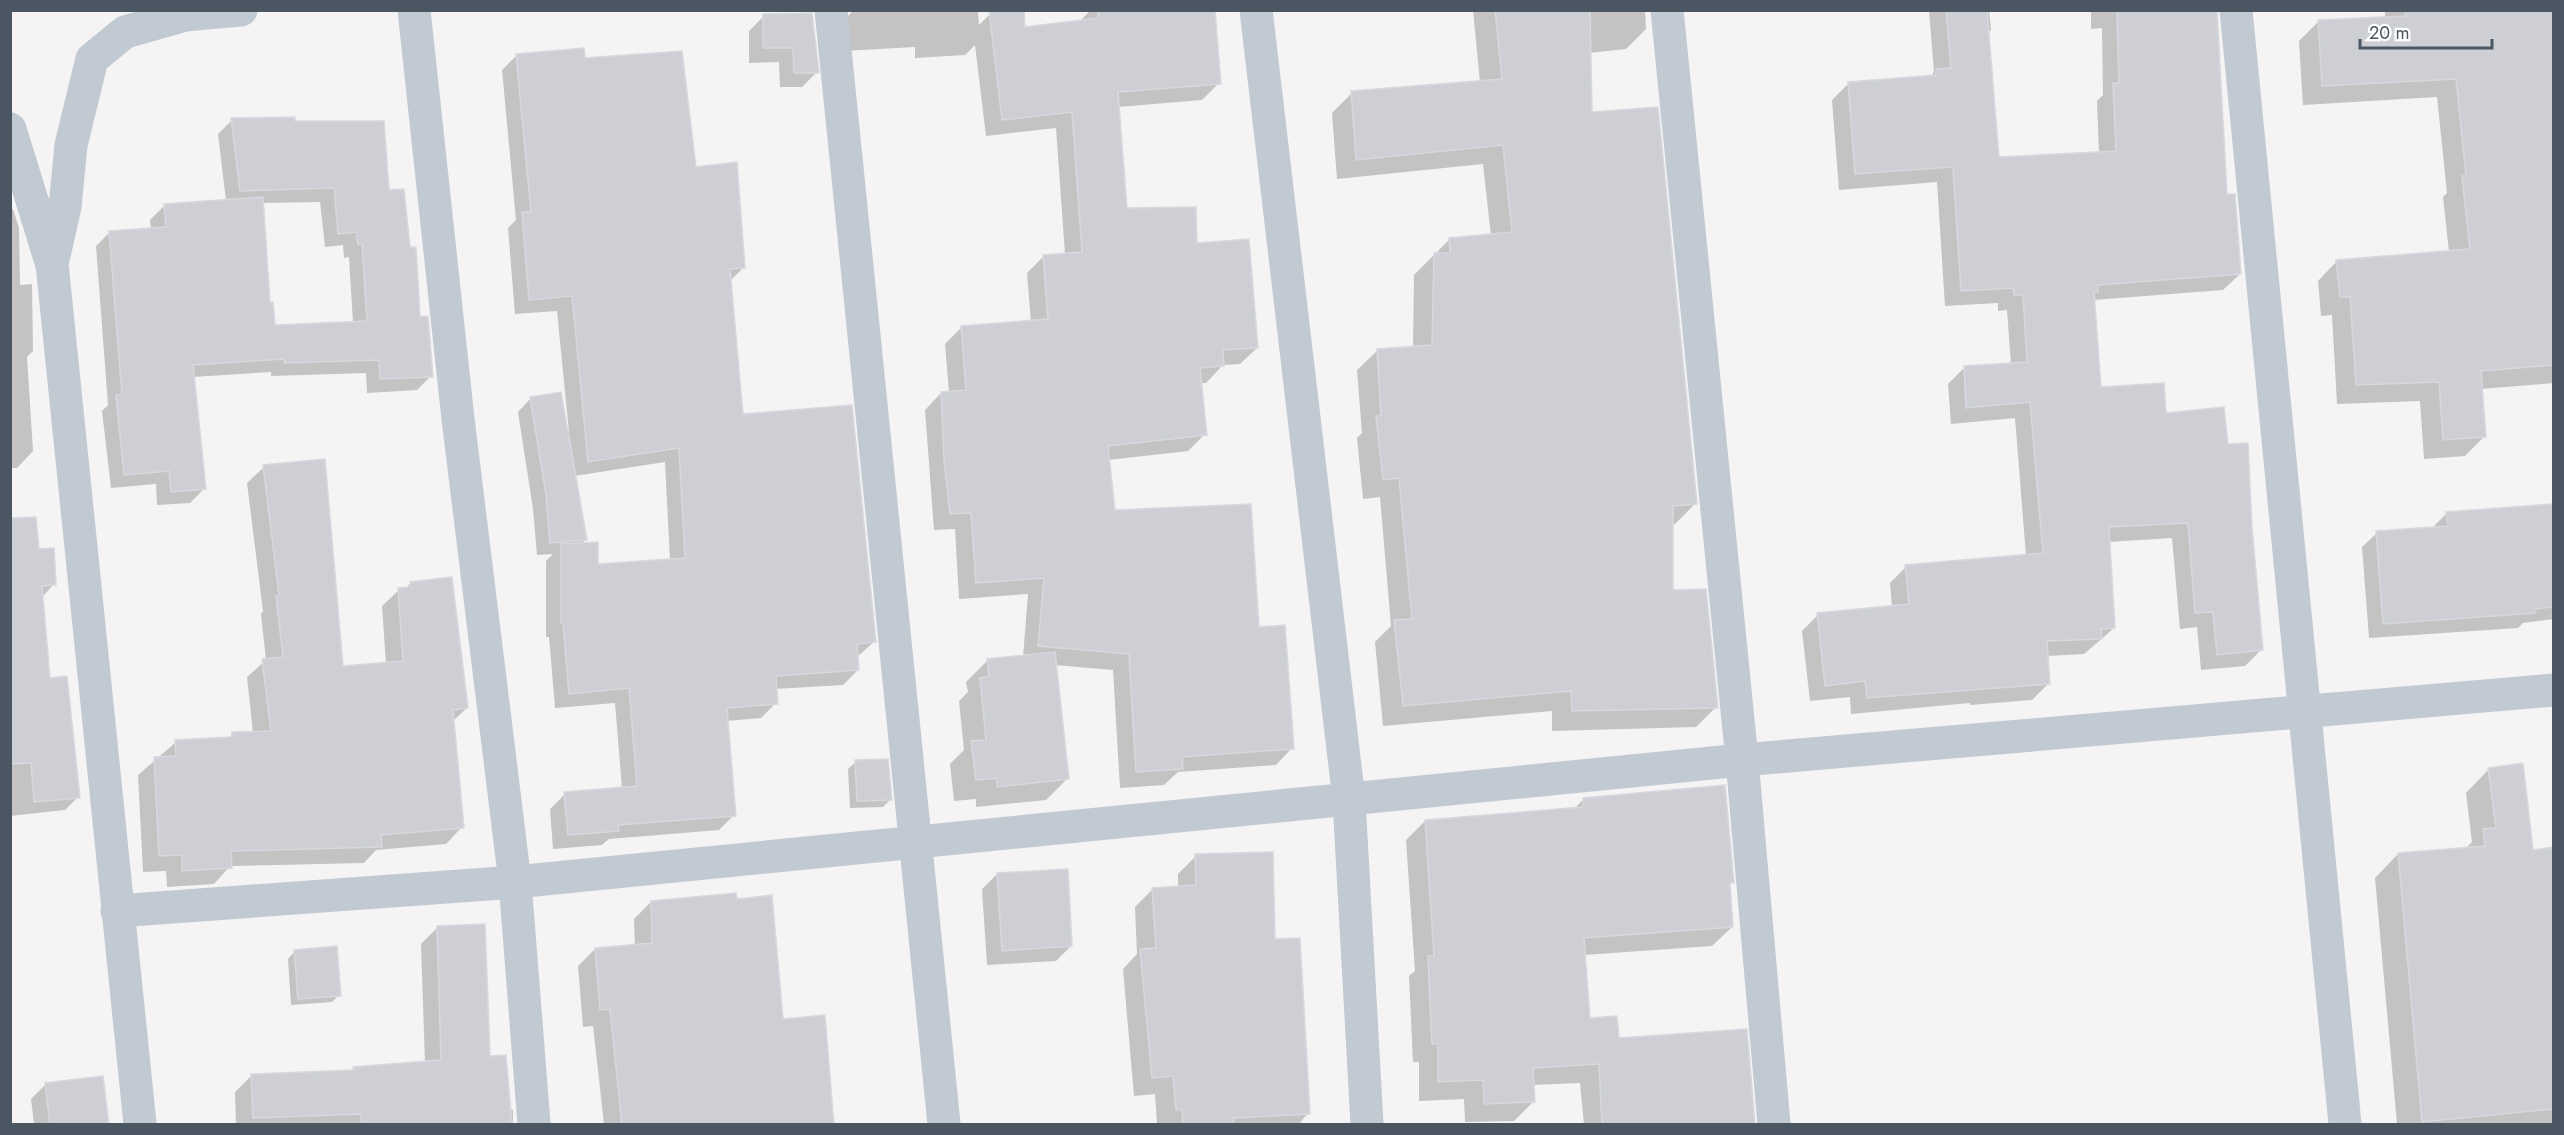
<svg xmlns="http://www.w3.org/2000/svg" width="2564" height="1135" viewBox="0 0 2564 1135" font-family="Jost,sans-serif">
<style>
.shadow{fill:#0003;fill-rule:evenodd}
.building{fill:#cdcfd5;stroke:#d7d9de;stroke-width:1.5}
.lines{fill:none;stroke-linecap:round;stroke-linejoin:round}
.minor{stroke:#c1cad2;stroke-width:33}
</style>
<rect width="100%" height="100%" fill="#f5f3f3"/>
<!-- shadow -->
<path class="shadow" d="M854 10H978L979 25 990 14 1024 28 1081 20 1091 10H1190L1219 83 1202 100 1118 107 1125 210 1196 244 1257 348 1240 364 1223 365 1206 383H1200L1205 434 1188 451 1108 460 1114 512 1258 629 1292 748 1276 765 1178 772 1164 785 1120 788 1113 670 1055 665 1067 779 1046 800 976 807V799L954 801 950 764 964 750 959 701 968 692 966 682 988 660 1023 657 1028 594 959 599 955 529 934 530 925 410 941 393H949L945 344 962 327 1031 322 1027 273 1044 256 1065 254 1056 128 986 136 975 45 965 55 915 58V47L844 51 842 22Z
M1473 10H1645L1646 29 1626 49 1589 53 1591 114 1695 504 1675 524H1671V592L1716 707 1696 727 1552 731V711L1383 726 1375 642 1391 626 1380 497 1363 499 1357 438 1362 433 1357 370 1378 350 1413 348 1414 275 1450 239 1491 236 1483 164 1337 179 1332 113 1352 93 1480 82Z
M1929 10H1989L1991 30 1987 34 1997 159 2099 153 2097 101 2103 95 2102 28 2091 29V10H2199L2201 44 2219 43 2226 196 2240 274 2223 290 2093 300 2100 389 2165 414 2227 446 2250 527 2261 650 2245 666 2201 670 2197 627 2180 629 2172 538 2108 542 2114 628 2084 654 2047 656 2048 684 2032 700 1970 705V703L1851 714 1850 697 1810 701 1802 631 1818 615 1892 607 1890 583 1906 567 2026 556 2015 418 1951 424 1948 384 1964 368 2011 365 2007 310 1998 311V303L1945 306 1937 182 1839 190 1832 100 1849 83 1930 77 1934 72Z
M2385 10H2554V383L2481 389 2485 436 2465 456 2424 459 2420 401 2337 404 2332 315 2321 316 2318 281 2337 261 2449 252 2443 197 2447 193 2437 97 2303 105 2299 41 2318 22 2385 18Z
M764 16 817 72 802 87H780L779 62 749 63V31Z
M517 55 584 60 694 169 744 267 730 281 742 416 875 641 857 657 858 670 843 685 775 689 776 703 761 718 726 721 734 815 719 830 609 839 602 845 553 849 550 809 565 794 622 789 615 703 555 708 549 637H546V561L553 554 537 555 533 509 518 412 531 398 569 432 557 311 515 314 508 228 516 220 502 70ZM665 462 670 560 597 566 580 545 586 539 574 476Z
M232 120 294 123 388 192 409 249 431 376 417 390 367 393 366 373 271 376V372L192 377 204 489 190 503 157 505 156 484 111 488 102 411 108 405 96 246 110 232 151 229 150 220 164 206 226 201 218 134ZM320 202 325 247 343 245 344 258 349 257 353 323 273 327 269 304 262 203Z
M10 209H13L19 228 20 285 32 284 33 351 27 357 33 451 17 468H10Z
M264 467 342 667 386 664 382 606 399 590 405 589 411 583 467 708 453 721 462 827 446 844 376 850 364 863 230 866 214 884 167 887 166 871 143 872 138 775 176 742 228 739 233 734 253 733 247 677 266 660 261 614 263 611 247 483Z
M2554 504V619L2523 623 2518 628 2369 638 2362 547 2377 533 2432 528 2447 513Z
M10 552 54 584 42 597 49 680 78 797 65 810 10 816Z
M856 762 891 799 883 807 850 808 848 769Z
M2489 769 2532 851 2554 849V1001L2551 1002 2554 1124H2397L2375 878 2398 854 2465 849 2472 842 2466 793Z
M1583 800 1732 882 1729 886 1732 927 1712 946 1584 955 1588 1020 1754 1124H1584L1580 1083 1532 1085 1533 1102 1514 1121 1465 1122 1464 1099 1419 1101V1062H1413L1409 976 1415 971 1406 840 1425 821 1574 809Z
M1196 856 1274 941 1308 1113 1299 1124H1157L1155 1094 1134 1096 1123 969 1137 954 1135 907 1153 889 1178 888V874Z
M997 874 1071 946 1056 961 987 965 982 889Z
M651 902 782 1021 833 1124H604L593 1026 583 1027 578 966 595 949 635 946 634 919Z
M438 927 509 1110H513V1124H236L235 1092 251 1076 350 1072 354 1068 425 1063 421 944Z
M295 951 339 995 332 1002 291 1005 288 959Z
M46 1084 107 1124H34L31 1099Z"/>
<!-- building -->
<path class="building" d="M989 10H1024L1025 27 1098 18V10H1215L1221 84 1118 92 1127 208 1196 207 1197 243 1249 239 1258 348 1223 350 1224 366 1200 368 1207 435 1108 446 1115 510 1251 504 1259 627 1285 625 1294 749 1182 757 1183 769 1136 772 1129 654 1038 646 1044 578 976 583 971 513 950 514 944 460 941 392 966 390 961 326 1048 319 1043 255 1082 252 1072 112 1002 120Z
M1495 10H1590L1592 112 1658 107 1697 504 1673 506V590L1706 589 1718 708 1572 711 1571 691 1403 706 1394 620 1412 619 1399 478 1383 480 1376 416H1381L1377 349 1432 345 1434 253H1450L1449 238 1512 232 1503 145 1356 160 1351 91 1502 79Z
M1946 10H1987L1999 157 2116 151 2113 83H2119L2117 10H2217L2227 194H2235L2241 274 2098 285V292H2094L2101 387 2164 383 2166 413 2224 407 2228 444 2248 443 2252 527 2263 650 2217 655 2213 612 2195 613 2188 523 2109 527 2115 628 2101 629 2102 639 2047 641 2050 684 1867 698 1865 681 1825 686 1817 613 1909 604 1905 565 2043 553 2030 402 1966 408 1964 366 2027 362 2023 295H2014L2013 288 1961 291 1953 167 1855 174 1848 82 1936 75V69L1951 68Z
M2405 10H2553V365L2481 371 2486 437 2443 440 2439 382 2356 385 2350 297H2340L2336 260 2470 249 2462 176H2466L2456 79 2322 86 2318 20 2406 16Z
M812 13 819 73H794L793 48H763V14Z
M584 48 585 58 682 51 696 167 737 162 745 268 730 269 743 414 852 405 876 642 857 644 859 670 776 676 778 704 727 708 736 816 618 825 619 831 568 835 564 792 637 786 629 688 569 694 563 623H561V544L598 542V564L685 558 679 448 588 462 572 296 529 300 522 212H531L516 54Z
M295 117V121H384L389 190 404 189 410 247H416L420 317 428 316 433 377 380 379 379 360 285 363 284 359 193 365 206 489 171 492 169 471 124 475 116 395H122L109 231 166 227 164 204 263 197 270 302H273L275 325 367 321 362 244H358L356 232 338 234 334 188 240 191 231 118Z
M561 392 587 540 550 543 546 495 530 397Z
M325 459 343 666 403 661 398 588 411 587 410 582 452 577 468 708 453 710 464 828 381 835 382 847 231 851 232 868 182 871V855L159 856 154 757 176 756 175 740 232 737V732L271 731 262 659 283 657 276 596 279 595 263 465Z
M2553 504V607L2534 609 2535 613 2383 624 2376 531 2448 526 2446 512Z
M36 517 39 549 54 548 56 585 42 586 50 678 67 676 80 798 34 802 31 763 10 764V518Z
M1055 652 1069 779 997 787V778L976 780 971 741 986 740 980 678 989 676 987 659Z
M888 759 892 800 857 801 855 760Z
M2523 763 2533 850 2553 847V1109L2422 1122 2398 853 2485 846 2483 829 2496 828 2488 768Z
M1725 785 1734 883H1730L1733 927 1584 938 1590 1018 1617 1016 1619 1038 1747 1029 1755 1125H1602L1599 1064 1533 1068 1535 1102 1484 1104 1483 1080 1438 1082V1043L1432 1044 1430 1001 1428 956H1434L1425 820 1583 807V798Z
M1273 852 1275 939 1300 938 1310 1114 1233 1118V1125H1183L1182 1109 1176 1110 1173 1076 1152 1078 1140 949 1156 948 1152 888 1196 885 1195 854Z
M1068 869 1072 946 1002 951 997 873Z
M736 893 737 899 772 895 783 1019 825 1015 834 1125H622L610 1009 600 1010 595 948 652 943 651 901Z
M485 924 490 1056 506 1055 512 1125H361V1114L253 1118 251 1074 354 1070 353 1067 441 1060 437 926Z
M337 946 341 996 298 999 294 950Z
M103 1076 109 1125H50L45 1083Z"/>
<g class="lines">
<!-- minor -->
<path class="minor" d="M414 10 458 419 515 882 534 1124
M831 10 944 1124
M1256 10 1349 800 1367 1124
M1667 10 1742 760 1774 1124
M2236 10 2345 1124
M10 129 51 262
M117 911 515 882 1742 760 2554 690
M140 1124 52 264 65 207 71 145 92 59 125 32 185 15 241 10"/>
</g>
<!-- border -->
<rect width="2564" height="1135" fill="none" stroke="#4a5661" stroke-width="24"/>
<!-- scale -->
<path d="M2360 39v9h132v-9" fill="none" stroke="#4a5661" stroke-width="3"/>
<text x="2369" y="39" font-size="18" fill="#4a5661" stroke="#ffffff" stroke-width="4.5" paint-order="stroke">20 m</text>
</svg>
